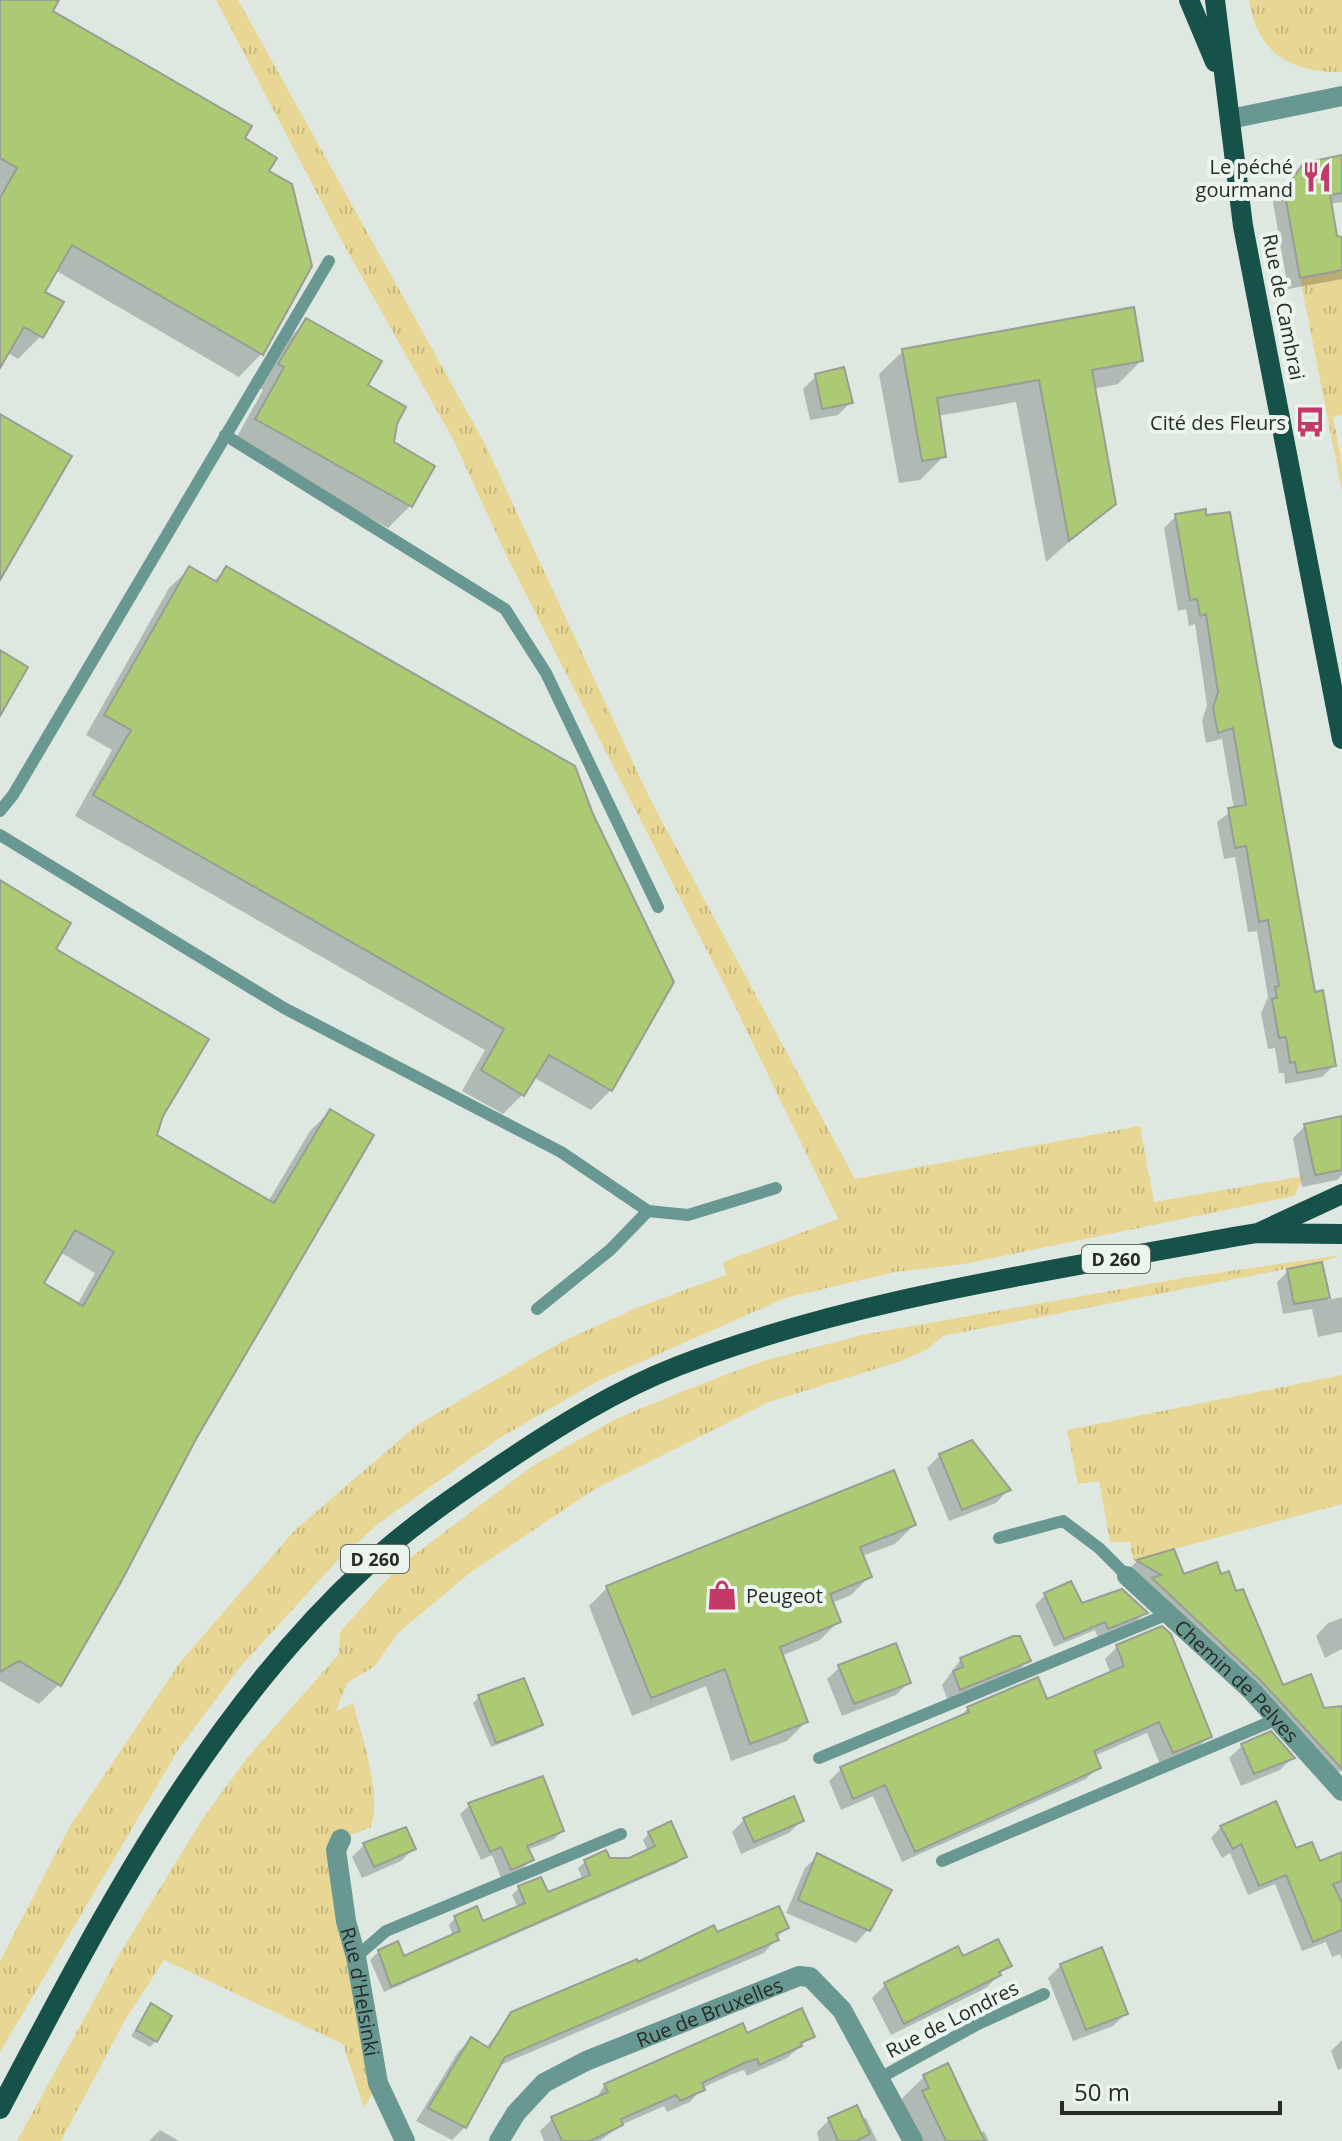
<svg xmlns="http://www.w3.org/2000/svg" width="1342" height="2141" viewBox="0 0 1342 2141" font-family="'Open Sans',sans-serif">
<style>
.grass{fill:url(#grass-tufts)}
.shadow{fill:#0003;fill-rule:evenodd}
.building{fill:#acca73;stroke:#999d93;stroke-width:2;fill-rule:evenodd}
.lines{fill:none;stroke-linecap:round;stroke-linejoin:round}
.lane{stroke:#689891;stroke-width:12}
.street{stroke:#689891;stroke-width:20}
.primary{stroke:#16514a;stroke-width:20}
.labels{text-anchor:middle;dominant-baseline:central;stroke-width:8;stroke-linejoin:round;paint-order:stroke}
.shield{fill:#ebf5ee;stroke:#626863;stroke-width:2}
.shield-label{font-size:18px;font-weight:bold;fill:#272b28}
.poi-label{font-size:20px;fill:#272b28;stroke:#ebf5ee;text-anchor:end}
.street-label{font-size:20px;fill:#272b28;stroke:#ebf5ee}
</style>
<defs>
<pattern id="grass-tufts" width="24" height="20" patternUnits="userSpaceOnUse" patternTransform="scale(2)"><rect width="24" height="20" fill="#e8d694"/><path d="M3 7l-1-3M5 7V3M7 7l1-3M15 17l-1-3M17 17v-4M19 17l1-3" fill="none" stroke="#c7b880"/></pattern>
</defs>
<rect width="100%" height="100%" fill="#dee8e1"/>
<!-- grass -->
<path class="grass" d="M216 0H238L485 444 649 797 855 1179 1140 1126 1154 1202 1304 1176 1294 1196 964 1264 895 1272 785 1298 598 1381 501 1437 379 1523 336 1562 240 1667 180 1747 0 2052V1961L70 1826 181 1661 294 1531 417 1425 563 1341 639 1307 726 1275 723 1262 838 1219 728 992 507 557 453 439 343 243Z
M1249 0H1342V72C1290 73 1257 53 1249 0Z
M1342 270V415L1333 417 1342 465V491L1300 278Z
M1342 1255 1322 1262 943 1336 926 1350 901 1361 769 1402 595 1489 471 1572 398 1633 375 1666 347 1683 336 1711 353 1703C362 1736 382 1795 371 1827L341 1839 378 2083 364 2108 343 2044 164 1960 125 2020 61 2141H17L119 1955 203 1818 247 1758 339 1654 340 1632 398 1567 534 1465 618 1418 683 1391 763 1361 862 1335 1189 1277Z
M1342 1375V1504L1133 1560 1130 1542H1110L1099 1481 1078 1484 1067 1430Z"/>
<!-- shadow -->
<path class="shadow" d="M0 0H57L50 12 242 139 267 171 261 354 239 377 55 270 42 292 41 336 18 359 5 351 0 356Z
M1342 154V202L1329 204 1336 241 1342 240V279L1288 289 1273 202 1305 165Z
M306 321 395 423 392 444 432 467 410 506 388 528 234 442 263 390 258 387 284 343Z
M903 351 1141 361 1118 384 1093 389 1114 503 1046 562 1016 402 938 416 944 456 920 480 899 483 879 374Z
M816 376 850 403 838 415 810 420 803 389Z
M1204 511 1313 994 1334 1065 1322 1077 1285 1084 1284 1073H1279L1275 1048 1268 1049 1261 1013 1268 997 1257 931 1248 932 1235 857 1224 859 1217 822 1234 809 1222 739 1206 743 1202 721 1207 705 1195 624 1189 626 1186 609 1178 611 1164 528 1176 516Z
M189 569 213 582 226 569 611 1090 591 1110 533 1077 523 1094 503 1114 462 1091 485 1050 75 816 112 750 86 735 169 588Z
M0 883 53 949 161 1115 155 1136 268 1202 310 1131 330 1111 194 1438 59 1684 39 1704 0 1681ZM60 1252 95 1273 77 1305 41 1284Z
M1342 1122V1175L1337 1180 1302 1187 1293 1138 1305 1126Z
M1321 1265 1328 1300 1342 1297V1332L1318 1337 1312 1309 1283 1314 1277 1282 1288 1271Z
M940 1455 1008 1490 996 1503 949 1521 927 1468Z
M914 1525 895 1544 862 1556 869 1577 851 1595 832 1603 839 1621 820 1640 781 1656 806 1722 787 1741 731 1761 706 1686 632 1716 589 1606 607 1588Z
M1173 1552 1183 1577H1220L1235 1594 1282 1687 1322 1711 1342 1707V1771L1325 1775 1126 1572 1137 1561Z
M1045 1595 1081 1606 1145 1613 1135 1622 1098 1638 1095 1630 1054 1647 1035 1605Z
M1342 1618V1649L1325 1658 1316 1636 1328 1623Z
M1162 1628 1209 1736 1197 1749 1160 1764 1147 1733 1094 1756 1098 1767 1086 1779 902 1862 873 1796 841 1810 829 1781 841 1769 958 1719 968 1708 1046 1702 1111 1674 1105 1659 1117 1647Z
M961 1659 1028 1661 1016 1673 948 1701 942 1685Z
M840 1667 909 1682 896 1695 842 1716 827 1679Z
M479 1697 540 1725 535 1730 491 1747 473 1703Z
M1242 1746 1292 1758 1280 1770 1241 1786 1229 1758Z
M470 1805 562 1831 553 1840 527 1850 531 1860 522 1869 501 1878 492 1855 481 1860 460 1814Z
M744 1820H802L789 1833 741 1854 732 1832Z
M1221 1827 1295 1851 1319 1864 1342 1854V1960L1340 1954 1332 1957 1326 1942 1302 1951 1275 1884 1248 1895 1230 1853 1222 1858 1211 1838Z
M649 1833 684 1856 678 1863 384 1992 370 1960 377 1953 397 1944 403 1958 453 1936 449 1925 455 1918 482 1923 518 1908 512 1895 519 1888 547 1894 583 1880 578 1868 585 1862 630 1860 648 1851 643 1840Z
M364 1845 414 1848 401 1861 362 1878 352 1857Z
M818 1855 868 1930 856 1943 786 1913 805 1868Z
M786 1927 764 1953 498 2066 465 2127 452 2140 416 2121 458 2052 471 2039 486 2048 512 2013 716 1934Z
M962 1959 1009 1965 986 1988 891 2035 872 1998 885 1985Z
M1061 1965 1126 2013 1113 2026 1073 2041 1048 1978Z
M151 2006 156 2041 150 2047 131 2036Z
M746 2035 812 2036 787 2058 747 2076 744 2070 730 2075 702 2088 690 2102 667 2112 664 2106 621 2125 600 2141H544L540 2131 552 2119 594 2101 605 2085Z
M1342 2040V2068L1338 2070 1331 2051Z
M947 2066 979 2133 984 2131 989 2141H904L895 2105 924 2077Z
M866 2118 877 2141H819L817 2132 829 2120Z
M160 2130 179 2141H149Z"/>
<!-- building -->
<path class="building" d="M0 0H59L53 11 252 126 245 138 277 158 269 171 292 184 312 266 263 355 72 245 45 292 64 302 43 338 24 327 0 368V198L17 168 0 158Z
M1342 155V193L1330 195 1337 236 1342 237V270L1300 278 1284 189 1304 163Z
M1134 307 1143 361 1092 370 1116 504 1069 541 1039 380 937 398 946 457 922 461 902 349Z
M306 318 382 361 368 385 406 407 397 424 394 442 435 466 412 507 255 419 284 367 278 364Z
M844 367 853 403 822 409 815 374Z
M0 414 72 456 0 580Z
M1206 509V515L1230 512 1315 992 1323 990 1336 1066 1297 1073 1295 1062 1290 1063 1286 1037 1279 1038 1272 999 1277 998 1275 987 1279 986 1268 920 1259 922 1246 846 1235 848 1228 808 1246 805 1233 728 1218 733 1213 708 1218 692 1206 614 1200 616 1197 599 1190 600 1175 514Z
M189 566 217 582 226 566 575 766 593 814 674 982 612 1091 549 1055 524 1096 481 1070 504 1029 93 795 131 730 104 715Z
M0 650 28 667 0 716Z
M0 880 71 923 56 949 209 1039 163 1116 157 1135 274 1203 330 1109 374 1135 196 1439 121 1582 61 1686 19 1661 0 1672ZM75 1230 114 1252 83 1306 44 1283Z
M1342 1116V1170L1315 1175 1304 1124Z
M1322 1262 1330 1298 1294 1304 1287 1269Z
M972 1440 1011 1490 962 1510 939 1454Z
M894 1470 916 1525 860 1547 872 1577 830 1594 841 1622 780 1647 808 1722 750 1744 725 1669 651 1698 606 1586Z
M1174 1549 1184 1574 1217 1562 1221 1574 1229 1571 1236 1591 1243 1589 1283 1685 1311 1674 1324 1708 1342 1706V1769L1262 1682 1152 1578 1161 1575 1136 1560Z
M1071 1581 1082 1603 1122 1589 1148 1613 1108 1629 1105 1622 1064 1639 1044 1593Z
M1162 1626 1171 1634 1212 1737 1173 1753 1159 1722 1094 1751 1101 1768 915 1852 885 1785 853 1799 840 1767 969 1712 967 1707 1038 1677 1047 1699 1124 1666 1116 1645Z
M1013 1636H1020L1031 1661 960 1690 953 1671 963 1667 960 1658Z
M896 1643 911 1683 854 1704 838 1665Z
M524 1678 543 1725 496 1743 478 1695Z
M1271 1731 1295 1758 1254 1774 1241 1744Z
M543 1776 564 1831 527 1846 534 1860 511 1870 501 1847 490 1852 468 1803Z
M794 1796 804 1821 754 1842 743 1818Z
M1276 1801 1296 1848 1312 1842 1320 1861 1342 1852V1881L1333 1884 1342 1903V1930L1313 1942 1286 1875 1259 1886 1241 1844 1233 1849 1220 1826Z
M671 1821 687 1857 391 1987 378 1950 398 1941 404 1956 460 1931 454 1916 477 1906 483 1921 525 1903 518 1886 541 1877 548 1892 590 1875 584 1860 606 1850 610 1858H629L655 1846 648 1832Z
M406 1827 416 1849 374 1867 363 1843Z
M817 1853 892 1890 870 1931 798 1900Z
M779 1906 789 1928 776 1934 779 1940 505 2057 466 2128 428 2108 471 2037 489 2048 511 2012 637 1959 638 1962 714 1925 717 1932Z
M998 1939 1012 1966 999 1972 1001 1975 904 2024 884 1983 958 1946 963 1956Z
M1102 1947 1128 2014 1086 2030 1060 1964Z
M151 2003 172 2016 157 2042 136 2030Z
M802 2008 815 2037 800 2043 802 2046 759 2065 757 2059 744 2063 702 2083 705 2090 680 2101 676 2095 621 2119 623 2125 590 2141H562L551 2117 608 2092 604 2084 743 2023 747 2033Z
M948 2063 968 2106 985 2141H946L922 2091 929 2088 923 2075Z
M857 2105 870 2134 856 2141H838L828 2118Z"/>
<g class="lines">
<!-- lane -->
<path class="lane" d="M225 435 505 609 546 673 658 907
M0 811 13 795 329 261
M0 835 284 1008 561 1152 648 1211 688 1215 776 1188
M537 1309 610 1250 648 1211
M999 1538 1063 1521 1099 1548 1127 1576
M819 1758 1168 1614
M942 1861 1277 1719
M356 1957 386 1931 621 1834
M878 2079 978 2024 1044 1994"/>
<!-- street -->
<g class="street">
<path d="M1230 119 1342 96"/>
<path id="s1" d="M1127 1576 1252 1691 1342 1791"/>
<path id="s2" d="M341 1839 336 1850 346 1921 356 1957 378 2083 405 2141"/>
<path id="s3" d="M499 2141 516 2113 544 2083 586 2061 799 1976 810 1977 842 2010 913 2141"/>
</g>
<!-- primary -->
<path class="primary" d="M1189 0 1215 62
M1215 0 1243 226 1342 739
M1260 1232 1342 1194
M0 2109C101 1917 205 1715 367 1566 408 1528 456 1495 502 1464 557 1427 616 1390 678 1366 855 1298 1047 1272 1233 1237L1257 1233 1342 1234"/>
</g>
<!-- icons -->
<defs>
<g id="restaurant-bare" transform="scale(2.4)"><path d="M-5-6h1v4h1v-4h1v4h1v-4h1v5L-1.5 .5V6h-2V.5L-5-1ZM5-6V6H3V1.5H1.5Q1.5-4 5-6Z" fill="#c5396a" stroke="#ebf5ee" stroke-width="2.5" paint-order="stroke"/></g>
<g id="bus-bare" transform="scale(2.4)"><path d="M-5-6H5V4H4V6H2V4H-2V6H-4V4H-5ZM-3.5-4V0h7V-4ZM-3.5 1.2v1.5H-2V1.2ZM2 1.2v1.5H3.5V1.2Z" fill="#c5396a" stroke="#ebf5ee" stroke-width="2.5" paint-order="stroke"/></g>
<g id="shop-bare" transform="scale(2.4)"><path d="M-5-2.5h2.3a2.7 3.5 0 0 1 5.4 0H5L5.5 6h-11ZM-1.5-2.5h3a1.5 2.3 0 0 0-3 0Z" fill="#c5396a" stroke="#ebf5ee" stroke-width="2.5" paint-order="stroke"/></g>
</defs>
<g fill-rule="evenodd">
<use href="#restaurant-bare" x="1317" y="177"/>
<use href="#bus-bare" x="1310" y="422"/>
<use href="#shop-bare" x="722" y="1595"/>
</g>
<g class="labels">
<!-- shield labels -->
<g class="shield">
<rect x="1082" y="1245" width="68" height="28" rx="6"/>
<rect x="341" y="1545" width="68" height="28" rx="6"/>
</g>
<g class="shield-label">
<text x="1116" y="1259">D 260</text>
<text x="375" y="1559">D 260</text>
</g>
<!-- poi labels -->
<g class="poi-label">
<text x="1293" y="166">Le péché<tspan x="1293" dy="23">gourmand</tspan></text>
<text x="1286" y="422">Cité des Fleurs</text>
<text x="746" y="1595" text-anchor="start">Peugeot</text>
</g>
<!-- street labels -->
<g class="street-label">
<text transform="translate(1284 307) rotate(79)">Rue de Cambrai</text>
<text stroke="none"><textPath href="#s1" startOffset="152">Chemin de Pelves</textPath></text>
<text stroke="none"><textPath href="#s2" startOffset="156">Rue d'Helsinki</textPath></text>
<text stroke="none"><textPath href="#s3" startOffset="254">Rue de Bruxelles</textPath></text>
<text transform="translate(952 2019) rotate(-27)">Rue de Londres</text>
</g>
</g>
<!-- scale -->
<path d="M1062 2101v12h218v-12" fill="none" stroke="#272b28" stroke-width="4"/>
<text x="1074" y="2101" font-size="24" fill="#272b28" stroke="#ebf5ee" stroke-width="6" paint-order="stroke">50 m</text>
</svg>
